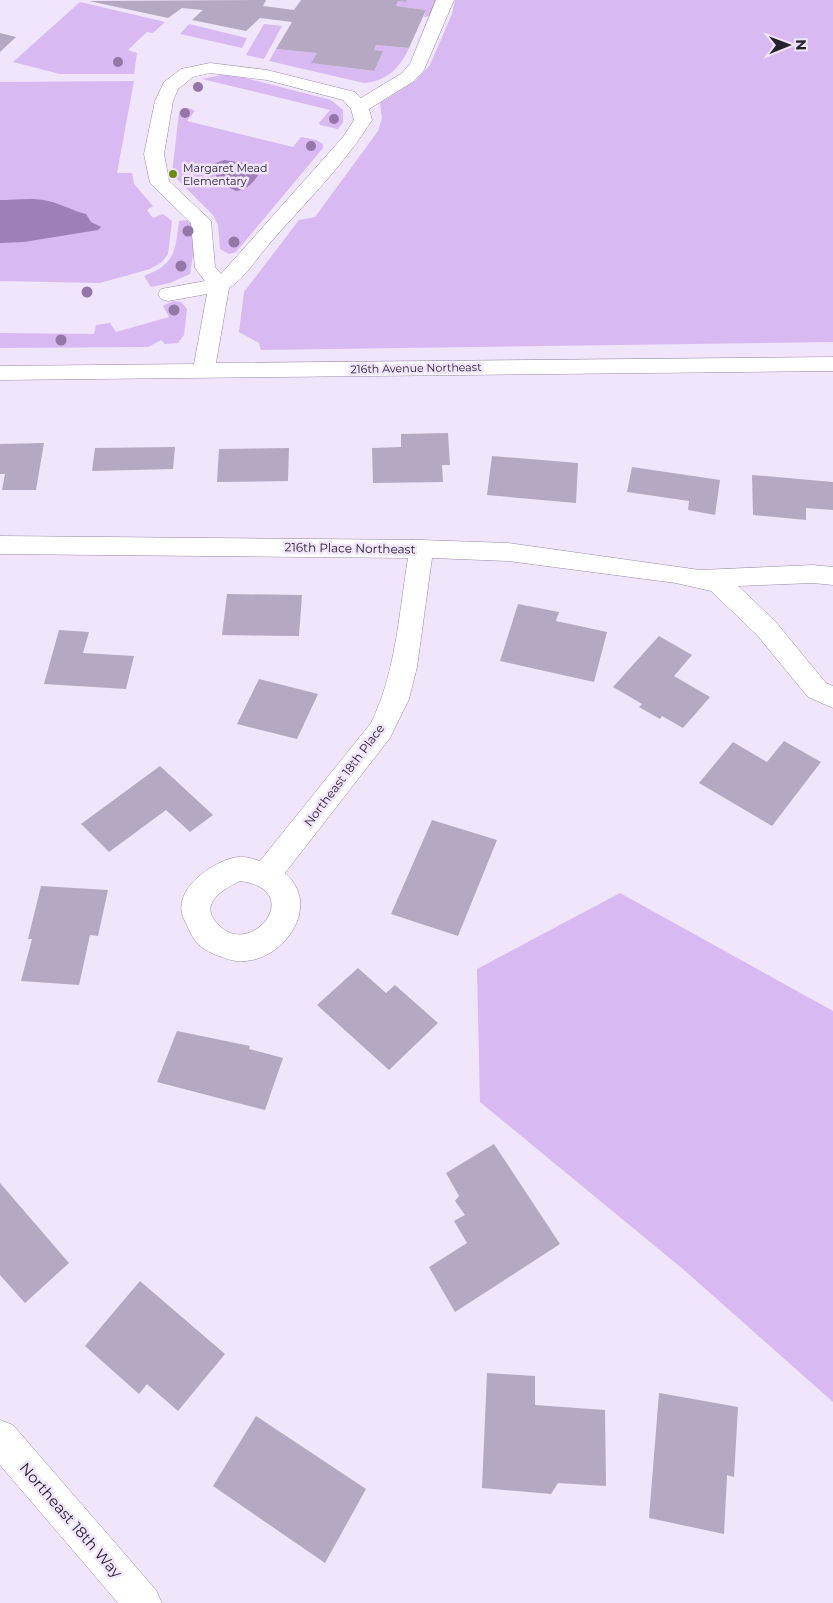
<svg xmlns="http://www.w3.org/2000/svg" width="833" height="1603" viewBox="0 0 833 1603" font-family="Montserrat,sans-serif">
<style>
.green{fill:#d8b9f1}
.water{fill:#9f7fb8}
.building{fill:#b6a7c2}
.lines{fill:none;stroke-linecap:round;stroke-linejoin:round}
.minor-casing{stroke:#998aa4;stroke-width:1}
.minor{fill:#fff;fill-rule:evenodd}
.tree{fill:#9476a7}
.poi-dot{fill:#6b8c0e;stroke:#f1e5fc;stroke-width:2}
.labels{text-anchor:middle;dominant-baseline:central;stroke-width:5;stroke-linejoin:round;paint-order:stroke}
.far-poi-label{font-size:11px;fill:#26212b;stroke:#f1e5fc;text-anchor:start}
.far-street-label{font-size:11px;fill:#26212b;stroke:#f1e5fc}
.street-label{font-size:12px;fill:#26212b;stroke:#f1e5fc}
.near-street-label{font-size:15px;fill:#26212b;stroke:#f1e5fc}
</style>
<rect width="100%" height="100%" fill="#f1e5fc"/>
<!-- green -->
<path class="green" d="M407 0H436L430 16 424 17 426 10 396 6 398 1 406 2Z
M455 0H833V342L261 350 259 343 239 332 244 292 299 220 315 217 378 131 382 118 380 103 415 81 430 65 452 14Z
M80 2 165 22 153 33 147 32 128 50 137 53 134 74H60L13 62Z
M189 24 247 38 242 48 180 34Z
M264 24 282 26 264 59 246 55Z
M376 45 409 48C400 68 387 81 364 83L269 61 276 49 317 53 312 63 373 71 383 51 374 50Z
M222 75 237 76 331 100 343 110V122L338 129 320 125 319 123 330 110 202 79Z
M134 81 117 173H132L134 184 153 206 147 210 153 218 163 214 172 221 168 254 162 262 150 269 100 283 0 281V82Z
M189 108 195 111 187 121 293 147 301 137 316 140 323 144V148L236 252 229 254 220 249 218 225 213 215 172 174 179 112 182 109Z
M186 220 192 223 196 235 190 274 170 283 151 287 144 276C176 264 175 251 179 221Z
M173 301 181 302 187 309 184 335 178 343 165 344 161 340 148 347 0 348V333L94 334 96 325 110 323 116 332 169 317 163 306Z
M620 893 833 1011V1402L684 1270 480 1102 477 969Z"/>
<!-- water -->
<path class="water" d="M224 160 257 165 262 169C255 180 250 189 236 191 224 185 213 178 213 164Z
M0 200C15 200 33 197 48 201 62 204 73 211 86 214L91 222 101 227 98 230 24 242 0 243Z"/>
<!-- building -->
<path class="building" d="M266 0 263 6 294 10 301 0H407L406 2 398 1 396 6 426 10 409 48 376 45 374 50 383 51 374 71 311 63 317 53 276 49 292 22 260 18 246 31 192 20 203 10 182 8 168 18 89 1Z
M0 33 16 37 0 52Z
M448 433 450 465H442L443 482 373 483 372 448 401 447V434Z
M44 443 36 490H2L5 474H0V444Z
M175 447 173 469 92 471 95 448Z
M289 448 288 481 217 482 219 449Z
M492 456 578 463 576 503 487 495Z
M632 467 720 480 715 515 688 510 689 501 627 492Z
M752 475 833 482V510L806 508V520L753 515Z
M227 594 302 595 299 636 222 635Z
M518 604 559 612 556 621 607 632 594 682 500 661Z
M59 630 89 632 83 653 134 656 126 689 44 684Z
M659 636 692 655 674 676 710 697 683 728 662 716 660 719 639 707 642 704 613 687Z
M259 679 318 694 297 739 237 724Z
M784 741 821 762 772 826 699 783 733 742 767 762Z
M160 766 213 815 190 832 166 810 109 852 81 824Z
M432 820 497 840 458 936 391 914Z
M41 886 108 890 98 936 90 935 79 985 21 981 32 939H28Z
M358 968 386 993 395 985 438 1023 389 1070 317 1005Z
M177 1031 250 1046 249 1049 283 1058 265 1110 157 1082Z
M494 1144 560 1244 455 1312 429 1267 467 1243 454 1221 465 1215 455 1201 459 1196 446 1173Z
M0 1183 69 1263 25 1303 0 1275Z
M140 1281 225 1354 178 1411 147 1384 139 1394 85 1346Z
M487 1373 535 1376V1405L605 1410 606 1486 558 1483 551 1494 482 1488Z
M659 1393 738 1407 734 1477 727 1475 724 1534 649 1518Z
M256 1416 366 1489 325 1563 213 1486Z"/>
<g class="lines">
<!-- minor casing -->
<g class="minor-casing">
<path id="minor" d="M436 0H454L424 70 414 81 369 109 372 120C344 165 305 203 270 243 256 259 246 277 229 288L216 363 833 357V371L0 380V366L194 364 207 294 168 301 161 299 158 294 161 289 205 281 195 268 191 223 150 183 144 154 155 101 164 82 181 69 210 63 267 70 355 92 361 98 402 73 410 64ZM210 73 267 80 343 100 351 109 354 120 343 137 221 274 215 267 211 221 169 181 164 154 173 101 178 89 193 77Z
M0 536 421 540 508 543 700 570 813 565 833 567V585L813 583 738 586 775 621 826 683 833 686V708L808 697 757 635 711 591 676 583 508 561 432 558 417 667 409 699 390 738 285 873C324 907 281 965 237 961 232 961 225 958 219 956 210 953 199 947 194 939 190 933 187 925 184 919 170 890 214 860 238 857 245 856 253 859 260 861L371 723C396 672 399 613 408 558L0 554ZM240 881C305 889 255 955 222 928 196 907 219 891 240 881Z
M0 1420 13 1425 156 1590 162 1603H118L0 1465Z"/>
</g>
<!-- minor -->
<use href="#minor" class="minor"/>
</g>
<!-- trees -->
<g class="tree">
<circle cx="118" cy="62" r="5"/>
<circle cx="198" cy="87" r="5"/>
<circle cx="185" cy="113" r="5"/>
<circle cx="334" cy="119" r="5"/>
<circle cx="311" cy="146" r="5"/>
<circle cx="188" cy="231" r="5.5"/>
<circle cx="234" cy="242" r="5.5"/>
<circle cx="181" cy="266" r="5.5"/>
<circle cx="87" cy="292" r="5.5"/>
<circle cx="174" cy="310" r="5.5"/>
<circle cx="61" cy="340" r="5.5"/>
</g>
<!-- markers -->
<circle class="poi-dot" cx="173" cy="174" r="5"/>
<g class="labels">
<!-- far-poi labels -->
<g class="far-poi-label">
<text x="183" y="168">Margaret Mead<tspan x="183" dy="13">Elementary</tspan></text>
</g>
<!-- far-street labels -->
<g class="far-street-label">
<text transform="translate(416 368) rotate(-1)">216th Avenue Northeast</text>
</g>
<!-- street labels -->
<g class="street-label">
<text transform="translate(350 548) rotate(1)">216th Place Northeast</text>
<text transform="translate(344 775) rotate(-53)">Northeast 18th Place</text>
</g>
<!-- near-street labels -->
<g class="near-street-label">
<text transform="translate(71 1520) rotate(49)">Northeast 18th Way</text>
</g>
</g>
<!-- north arrow -->
<g transform="translate(788 45) rotate(89)" stroke="#f1e5fc" stroke-width="4" paint-order="stroke">
<path d="M0-4L9 19L0 12L-9 19Z" fill="#26212b"/>
<text y="-8" font-size="14" font-weight="bold" text-anchor="middle" fill="#26212b">N</text>
</g>
</svg>
